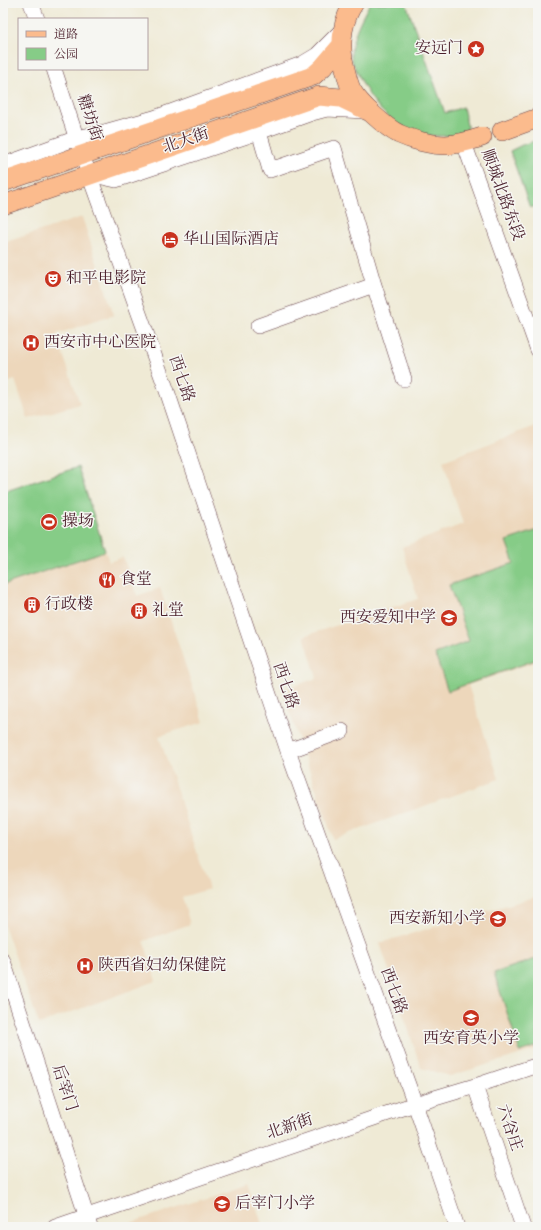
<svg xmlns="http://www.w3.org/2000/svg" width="541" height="1230" viewBox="0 0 541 1230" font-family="'IM FELL English','Noto Serif SC',serif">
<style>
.built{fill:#edd7bb}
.green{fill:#86cc87;stroke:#687659}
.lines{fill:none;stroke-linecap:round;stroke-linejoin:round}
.minor-casing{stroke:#633d44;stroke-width:16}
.major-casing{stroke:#633d44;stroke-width:20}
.minor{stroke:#fff;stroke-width:15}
.major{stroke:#fbbb8d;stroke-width:19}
.labels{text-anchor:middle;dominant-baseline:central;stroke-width:3;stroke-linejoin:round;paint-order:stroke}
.poi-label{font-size:16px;fill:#4a1f2b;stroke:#f6f6f2;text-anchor:start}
.street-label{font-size:16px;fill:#4a1f2b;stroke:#f6f6f2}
</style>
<rect width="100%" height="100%" fill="#f6f6f2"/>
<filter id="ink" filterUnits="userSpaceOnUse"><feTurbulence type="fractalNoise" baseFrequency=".025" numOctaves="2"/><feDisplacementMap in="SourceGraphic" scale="8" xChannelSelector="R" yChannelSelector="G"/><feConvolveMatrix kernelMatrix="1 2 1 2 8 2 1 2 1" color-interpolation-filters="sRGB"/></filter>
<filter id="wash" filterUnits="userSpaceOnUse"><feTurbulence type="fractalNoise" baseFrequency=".012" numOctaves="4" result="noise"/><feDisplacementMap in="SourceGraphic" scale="16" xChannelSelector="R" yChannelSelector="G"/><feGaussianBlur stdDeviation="0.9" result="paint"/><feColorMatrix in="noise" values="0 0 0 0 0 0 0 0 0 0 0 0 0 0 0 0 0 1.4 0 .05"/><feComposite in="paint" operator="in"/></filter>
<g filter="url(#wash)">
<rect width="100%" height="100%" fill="#efead5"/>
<!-- built -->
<path class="built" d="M82 217 114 315 56 334 80 404 28 419 15 380 3 384V243Z
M538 425V661L468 685 499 779 333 839 282 690 317 678 304 636 418 599 402 547 463 524 443 461Z
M78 467 109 562 123 557 137 596 160 588 204 722 159 736 209 889 182 897 190 924 144 941 156 981 39 1024 3 922V492Z
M538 896V1049L450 1076 421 1068 380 943Z
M249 1184 263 1227H126L130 1223Z"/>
<!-- green -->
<path class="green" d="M370 3H406L445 113 463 107 469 134C451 136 432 138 414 132 391 125 371 102 361 80 358 74 350 60 351 54 352 36 361 19 370 3Z
M538 140V205L530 208 510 151 522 145Z
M78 467 105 551 3 585V492Z
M538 530V659L448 691 435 654 469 641 449 585 514 563 506 541Z
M538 958V1046L520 1052 494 973Z"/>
</g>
<g filter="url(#ink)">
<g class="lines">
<!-- minor casing -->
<g class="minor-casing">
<path id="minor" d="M31 3 37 19
M54 69 82 155 167 391 288 751 415 1104 457 1227
M255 118 270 170 334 148 374 285 404 379
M464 143 538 350
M3 165 77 138 108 131 154 118 302 64 317 55 343 29
M89 174 116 180 259 132 312 113 327 109 364 111
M258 326 374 285
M288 751 342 731
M3 961 90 1227
M475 1086 523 1227
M55 1227 415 1104 475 1086 538 1065"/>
</g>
<!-- major casing -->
<g class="major-casing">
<path id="major" d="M354 3C343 19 340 40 343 59 345 69 347 81 352 91 360 104 385 127 399 134 412 140 431 145 446 145 459 144 470 141 482 137
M502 131 538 118
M3 182 313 76 323 67 341 46
M3 205 319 96 341 98 370 112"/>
</g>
<!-- minor -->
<use href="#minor" class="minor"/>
<!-- major -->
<use href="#major" class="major"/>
</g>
</g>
<!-- icons -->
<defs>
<g id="sight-disc" transform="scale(0.9)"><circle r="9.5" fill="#c8321e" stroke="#f6f6f2"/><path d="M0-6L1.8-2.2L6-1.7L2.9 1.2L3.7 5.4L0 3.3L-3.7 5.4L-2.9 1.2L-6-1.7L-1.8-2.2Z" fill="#fff"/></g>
<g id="hotel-disc" transform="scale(0.9)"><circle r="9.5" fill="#c8321e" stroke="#f6f6f2"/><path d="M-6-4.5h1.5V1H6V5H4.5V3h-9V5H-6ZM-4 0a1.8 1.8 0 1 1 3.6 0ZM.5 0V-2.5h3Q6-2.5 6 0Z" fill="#fff"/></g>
<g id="theatre-disc" transform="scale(0.9)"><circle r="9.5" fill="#c8321e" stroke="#f6f6f2"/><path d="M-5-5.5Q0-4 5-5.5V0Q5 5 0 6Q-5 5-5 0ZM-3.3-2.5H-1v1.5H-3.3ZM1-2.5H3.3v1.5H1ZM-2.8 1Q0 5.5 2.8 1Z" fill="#fff"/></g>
<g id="hospital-disc" transform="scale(0.9)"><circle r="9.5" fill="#c8321e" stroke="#f6f6f2"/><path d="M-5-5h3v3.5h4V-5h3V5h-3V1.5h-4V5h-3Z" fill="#fff"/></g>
<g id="stadium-disc" transform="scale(0.9)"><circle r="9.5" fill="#c8321e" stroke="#f6f6f2"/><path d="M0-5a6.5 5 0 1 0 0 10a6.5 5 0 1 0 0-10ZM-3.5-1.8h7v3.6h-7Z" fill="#fff"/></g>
<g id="restaurant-disc" transform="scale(0.9)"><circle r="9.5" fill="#c8321e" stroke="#f6f6f2"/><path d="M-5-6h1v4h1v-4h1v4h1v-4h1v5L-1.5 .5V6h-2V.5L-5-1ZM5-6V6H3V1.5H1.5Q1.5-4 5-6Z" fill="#fff"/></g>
<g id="building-disc" transform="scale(0.9)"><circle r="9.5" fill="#c8321e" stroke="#f6f6f2"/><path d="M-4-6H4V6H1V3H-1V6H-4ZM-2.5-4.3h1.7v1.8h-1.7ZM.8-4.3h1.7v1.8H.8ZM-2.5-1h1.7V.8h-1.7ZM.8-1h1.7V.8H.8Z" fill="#fff"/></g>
<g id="school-disc" transform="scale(0.9)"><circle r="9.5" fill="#c8321e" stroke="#f6f6f2"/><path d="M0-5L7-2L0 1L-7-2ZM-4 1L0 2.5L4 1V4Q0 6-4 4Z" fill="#fff"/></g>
</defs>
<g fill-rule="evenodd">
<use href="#sight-disc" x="476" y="49"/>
<use href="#hotel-disc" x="170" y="240"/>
<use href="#theatre-disc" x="53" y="279"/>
<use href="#hospital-disc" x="31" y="343"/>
<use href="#stadium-disc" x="49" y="522"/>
<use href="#restaurant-disc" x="107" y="580"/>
<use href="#building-disc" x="32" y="605"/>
<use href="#building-disc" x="139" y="611"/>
<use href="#school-disc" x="449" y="618"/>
<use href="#school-disc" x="498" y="919"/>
<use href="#hospital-disc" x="85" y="966"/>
<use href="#school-disc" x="471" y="1018"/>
<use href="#school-disc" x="222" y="1204"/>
</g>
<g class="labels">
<!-- poi labels -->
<g class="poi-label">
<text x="463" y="49" text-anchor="end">安远门</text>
<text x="183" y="240">华山国际酒店</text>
<text x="66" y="279">和平电影院</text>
<text x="44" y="343">西安市中心医院</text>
<text x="62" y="522">操场</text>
<text x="120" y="580">食堂</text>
<text x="45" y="605">行政楼</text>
<text x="152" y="611">礼堂</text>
<text x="436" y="618" text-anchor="end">西安爱知中学</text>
<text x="485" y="919" text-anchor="end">西安新知小学</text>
<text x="98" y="966">陕西省妇幼保健院</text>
<text x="471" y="1039" text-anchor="middle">西安育英小学</text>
<text x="235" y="1204">后宰门小学</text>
</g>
<!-- street labels -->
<g class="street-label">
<text transform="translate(89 118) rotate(72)">糖坊街</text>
<text transform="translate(186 141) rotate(-19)">北大街</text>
<text transform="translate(502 195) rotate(70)">顺城北路东段</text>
<text transform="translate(181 379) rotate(71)">西七路</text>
<text transform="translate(285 686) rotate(71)">西七路</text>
<text transform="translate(393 991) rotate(70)">西七路</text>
<text transform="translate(64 1088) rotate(72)">后宰门</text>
<text transform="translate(290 1127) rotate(-19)">北新街</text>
<text transform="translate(509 1128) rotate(71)">六谷庄</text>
</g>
</g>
<!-- margin -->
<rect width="541" height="1230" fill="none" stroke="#f6f6f2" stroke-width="16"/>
<!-- legend -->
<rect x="18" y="18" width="130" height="52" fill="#f6f6f2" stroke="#b1a0a2"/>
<rect x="26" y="31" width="20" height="6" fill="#fbbb8d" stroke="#b1a0a2"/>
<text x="54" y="38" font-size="12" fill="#4a1f2b">道路</text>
<rect x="26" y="48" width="20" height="12" fill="#86cc87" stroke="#b1a0a2"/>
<text x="54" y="58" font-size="12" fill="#4a1f2b">公园</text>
</svg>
